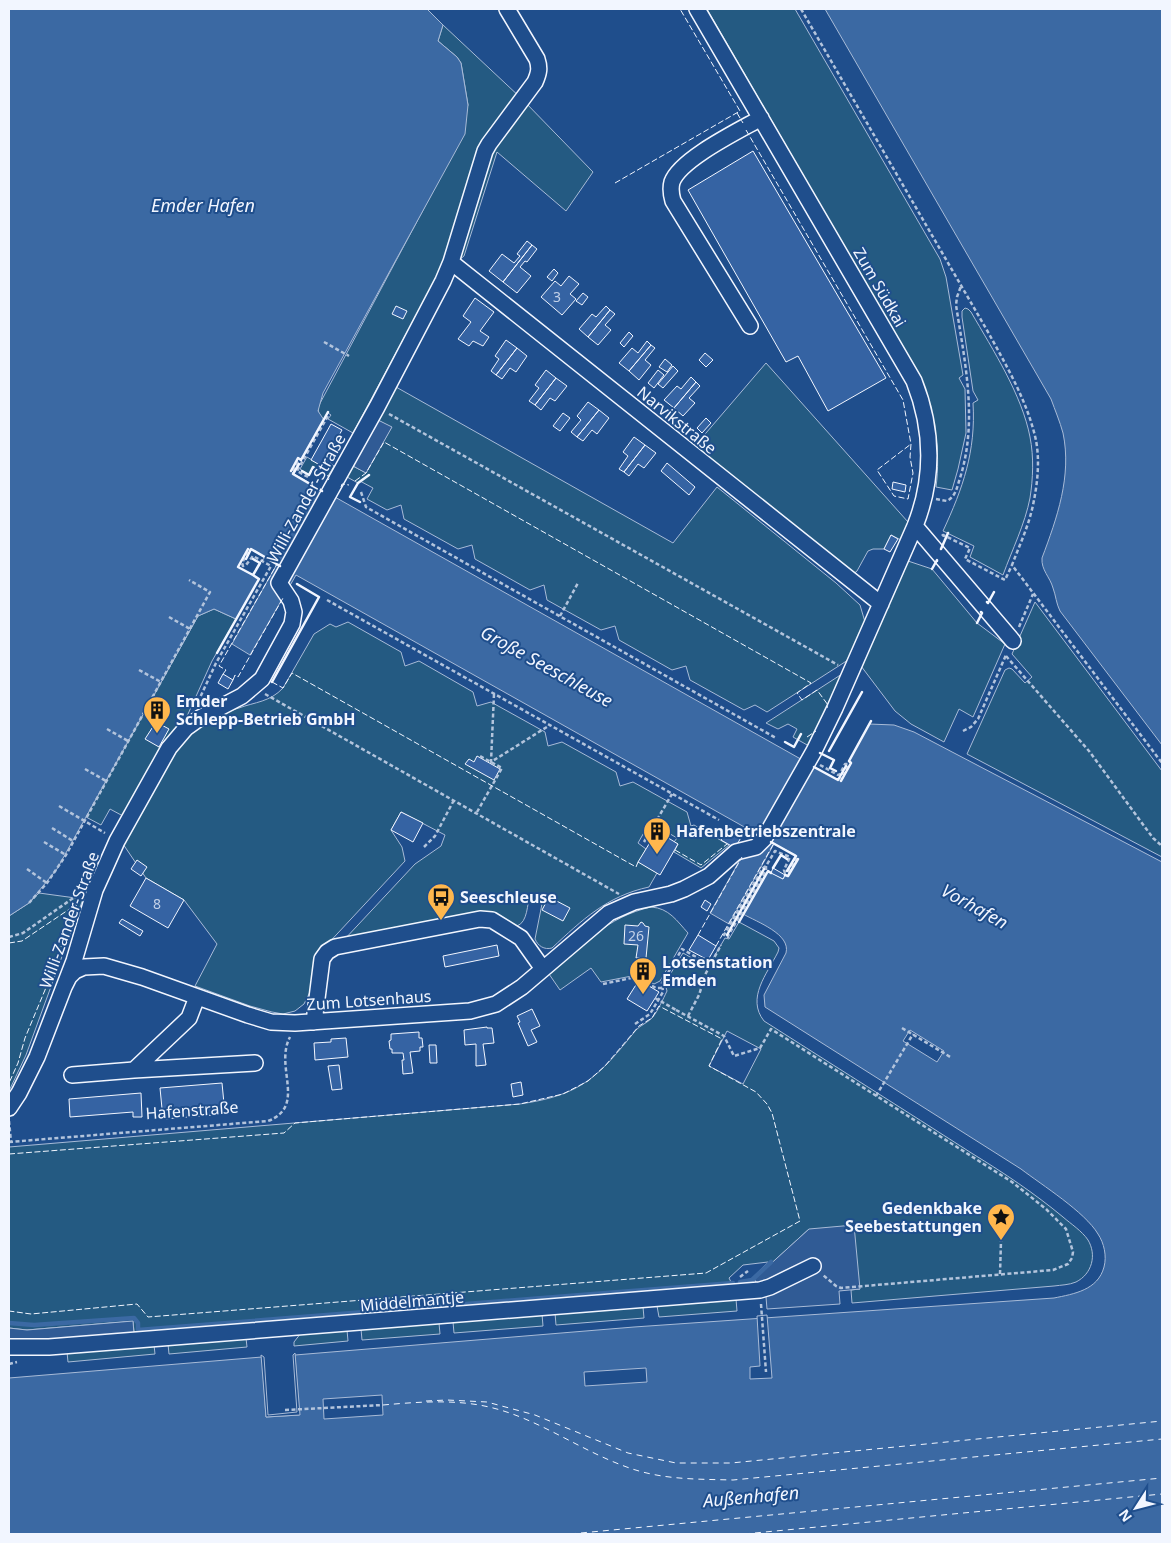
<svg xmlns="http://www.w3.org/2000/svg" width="1171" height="1543" viewBox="0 0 1171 1543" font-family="'Noto Sans',sans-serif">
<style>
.green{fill:#245a82;stroke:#a8bbd7;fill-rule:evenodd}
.parking{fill:#305b95;stroke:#a8bbd7}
.water{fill:#3b69a3;stroke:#a8bbd7}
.pier{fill:#1f4e8c;stroke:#a8bbd7}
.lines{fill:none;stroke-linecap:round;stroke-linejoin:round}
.stream{stroke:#3b69a3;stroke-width:4.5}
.ferry{stroke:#f2f6ff;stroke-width:1;stroke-dasharray:6 5;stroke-linecap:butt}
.building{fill:#3563a3;stroke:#f2f6ff}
.minor-casing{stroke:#f2f6ff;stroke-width:18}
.path{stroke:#b3c4dc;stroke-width:2.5;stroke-dasharray:4 2.5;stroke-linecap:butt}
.minor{stroke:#1f4e8c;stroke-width:15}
.path-bridge{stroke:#b3c4dc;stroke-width:2.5;stroke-dasharray:4 2.5;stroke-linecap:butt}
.fence{stroke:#f2f6ff;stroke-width:1;stroke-dasharray:6 2.5;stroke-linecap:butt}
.wall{stroke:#f2f6ff;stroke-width:2.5}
.labels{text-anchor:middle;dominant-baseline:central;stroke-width:4;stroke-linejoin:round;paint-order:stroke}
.number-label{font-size:14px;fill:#c3d1e8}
.street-label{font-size:16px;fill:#f2f6ff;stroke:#1f4e8c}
.poi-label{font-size:16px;font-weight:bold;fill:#f2f6ff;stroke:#1f4e8c;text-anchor:start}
.water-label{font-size:18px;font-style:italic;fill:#f2f6ff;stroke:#1f4e8c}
</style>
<rect width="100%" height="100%" fill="#1f4e8c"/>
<!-- green -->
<path class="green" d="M707 9H795L940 259 946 277 963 375 959 378 965 389 966 433 958 469 952 490 936 487C941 450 934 414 921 379Z
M443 25 522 99 593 172 566 211 497 152 464 256 435 280 353 433 328 419 331 415 328 413 324 420 319 415 318 407 438 182 468 105 461 63 457 57 438 41Z
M965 308 968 309 971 312C993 350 1022 395 1030 437 1034 457 1033 479 1030 498 1025 524 1012 550 1003 575L970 557 974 546 943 531C963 488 976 451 973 403L978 400 973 391 962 317V311Z
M766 363 908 522 901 540 891 535 884 549H873L868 551 857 571 852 575 694 447Z
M396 387 673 543 717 487 836 583 860 605 865 622 848 660 767 712 755 705 744 710 690 680 686 666 672 670 619 640 615 626 601 630 547 600 544 585 530 590 475 559 472 545 458 549 404 519 401 505 387 510 367 499 373 488 360 481 358 483 347 477 353 466 366 473 391 428 378 420Z
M307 457 327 469 330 463 334 466 328 476 313 467 309 475 300 469Z
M908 561 932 569 977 623 1005 644 973 717 959 709 944 742 911 724 895 711 861 666Z
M1035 602 1162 771V857L967 754 1005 670 1009 668 1012 669 1025 683 1032 677 1012 654Z
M214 609 236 619 212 661 188 714 171 736 123 816 110 809 101 825 86 817 198 616Z
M348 622 401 652 405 666 419 661 473 692 477 706 491 702 545 732 548 746 562 742 616 772 620 786 633 782 687 812 691 826 694 825 729 845 701 868 674 852 678 844 674 842 677 838 650 822 638 843 646 849 639 862 657 873 649 887C607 896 582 920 552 948 544 950 538 946 535 939L543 899 530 894C527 904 528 922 517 926L496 916 343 941 415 864 441 846 445 835 401 812 391 830 402 847 405 861 324 948 315 965 310 992 304 1004 295 1011 283 1014 272 1012 250 1006 195 986 217 944 184 900 146 878 123 844C143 809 171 745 204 724 215 718 227 711 239 708 255 702 270 702 283 688L314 634 330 624 336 627Z
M842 674 809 746 793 737 797 729 788 724 778 729 766 723Z
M39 893 83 899 26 1055 9 1091V916L29 903Z
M651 907C669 908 677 921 688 933L660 981 654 984 637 975 601 982 591 968 560 990 549 974C582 945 607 917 651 907Z
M739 922 774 941 779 948 778 952C767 974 746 998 764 1021 833 1065 903 1109 973 1154 1004 1173 1034 1193 1063 1217 1071 1224 1082 1231 1088 1240 1097 1255 1092 1274 1076 1282 1069 1285 1061 1285 1054 1286L852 1303 851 1290 860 1289 809 1229 751 1282 740 1283V1281L750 1280 768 1262 743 1265 729 1278 732 1284 134 1332 133 1321 27 1330 9 1328V1147L520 1104C582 1095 598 1077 636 1030 641 1025 647 1023 652 1018 658 1011 663 999 667 991L665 983 683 953 708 967 725 938 729 939ZM727 1031 761 1049 743 1084 709 1066Z
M736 1299 737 1311 659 1317 657 1306Z
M643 1307 644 1318 556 1325 555 1313Z
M542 1314 543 1326 454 1333 453 1322Z
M439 1323 440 1334 362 1340 361 1329Z
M347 1330 348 1341 294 1346V1342L301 1333Z
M246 1338 247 1347 169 1354 168 1344Z
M154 1345 155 1354 68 1362 67 1352Z"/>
<!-- parking -->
<path class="parking" d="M378 420 392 427 366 473 353 466Z
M854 1225 860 1289 839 1291 840 1304 767 1309 766 1297 754 1279 809 1229Z
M133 1321 134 1334 28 1343 9 1341V1328L27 1330Z"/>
<!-- water -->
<path class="water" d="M9 9H427L443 25 438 41 457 57 461 63 468 105 465 134 323 393 318 411 324 420 301 460 298 458 291 471 294 474 838 780H842L851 763 849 761 869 724 894 725 914 732 1162 862V1534H9V1378L262 1357 266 1417 299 1415 295 1355 634 1327 1054 1298C1074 1294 1098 1290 1104 1267 1107 1256 1104 1243 1098 1234 1085 1212 1042 1185 1021 1169L765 1007 764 995 786 953C791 934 757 922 743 914L768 871 783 879 785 875 788 876 797 859 795 857 796 855 774 844 729 924 710 913 755 833 296 575 250 655 232 644 277 564 252 550 248 549 238 567 259 579 236 619 214 609 198 616 57 869 29 903 9 916Z
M825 9H1162V745L1060 611C1056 603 1056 596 1053 588 1050 577 1041 570 1042 558 1057 518 1072 476 1063 433 1060 422 1055 410 1051 399Z"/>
<!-- pier -->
<path class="pier" d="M910 1030 944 1051 937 1062 903 1041Z
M767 1315 772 1378 750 1379V1367L760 1366 757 1316Z
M295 1353 300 1415 266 1417 261 1355 264 1357 268 1415 297 1412 293 1355Z
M646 1368 647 1382 585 1386 584 1372Z
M382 1395 383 1415 324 1419 323 1399Z"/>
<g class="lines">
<!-- stream -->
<path class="stream" d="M740 1282 752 1280 771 1262
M9 1323 34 1325 134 1318 138 1323V1330L733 1283"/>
<!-- ferry -->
<path class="ferry" d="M426 1401 447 1400 487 1402 535 1415 628 1453 676 1463H731L1162 1421
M383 1405C417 1402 455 1399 489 1407 537 1418 578 1449 624 1466 660 1480 695 1479 733 1480L1162 1439
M570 1534 1162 1478
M744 1534 1162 1494"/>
</g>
<!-- building -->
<path class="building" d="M753 151 886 378 828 411 798 356 786 362 688 190Z
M527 241 532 245 503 282 489 271 502 254 514 263 520 256 517 254Z
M532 245 537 249 527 262 525 261 520 267 531 276 517 293 503 282Z
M554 269 558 273 552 281 547 277Z
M569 276 579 284 570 294 576 299 562 315 541 297 555 281 561 286Z
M583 293 588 297 582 305 576 301Z
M475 298 494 312 480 331 489 337 483 346 473 341 469 346 458 339 471 322 463 316Z
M396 306 407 311 403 319 392 314Z
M606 306 610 310 588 337 579 329 592 314 596 317Z
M610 310 615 314 605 325 611 330 598 345 588 337Z
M629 332 633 336 624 347 620 343Z
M506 340 517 348 496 375 491 371 499 359 495 356Z
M647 341 651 345 629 371 619 363 632 348 638 353Z
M651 345 655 348 645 360 651 365 639 380 629 371Z
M517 348 527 356 516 372 510 368 502 379 496 375Z
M705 353 713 360 706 367 699 360Z
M665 359 672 365 667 372 659 367Z
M673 366 678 371 663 388 658 384Z
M546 370 556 378 535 405 529 401 539 388 535 385Z
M658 370 664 375 654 388 648 383Z
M691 377 696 382 674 408 664 400 677 386 681 389Z
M556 378 567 386 555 401 550 398 541 410 535 405Z
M696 382 700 386 689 398 695 403 683 416 674 408Z
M588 402 599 410 577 437 571 432 581 420 577 416Z
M599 410 609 418 597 434 592 430 583 441 577 437Z
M563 413 570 418 560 431 553 426Z
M706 418 711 423 702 433 697 428Z
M331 424 342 430 328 455 333 458 327 469 311 460Z
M634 437 645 445 624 472 619 469 628 456 623 452Z
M645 445 656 453 644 468 638 464 629 476 624 472Z
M667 463 695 487 689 495 661 471Z
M893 482 906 485 905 492 892 489Z
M891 535 898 539 890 552 884 549Z
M223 674 233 680 228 689 218 683Z
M156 722 169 729 159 747 145 739Z
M477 756 500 769 494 780 465 764 469 759 474 762Z
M401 812 423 823 413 842 391 830Z
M729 826 743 834 735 848 721 840Z
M657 831 678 844 660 875 638 862Z
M137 860 147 867 141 876 131 869Z
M773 868 785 875 783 879 771 873Z
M146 878 184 900 168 928 130 906Z
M549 897 570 908 563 921 542 910Z
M705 900 711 904 707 911 701 907Z
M122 919 143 931 140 936 119 923Z
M641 922 643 923 645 926 649 927 646 958H636L638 945 624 944 625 925 638 926Z
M698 935 716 946 708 960 689 950Z
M497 945 499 956 445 967 443 956Z
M639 980 659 992 647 1011 627 999Z
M532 1009 540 1026 531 1030 537 1042 528 1046 518 1023 520 1022 517 1016Z
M487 1027V1028H492L494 1043 483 1044 486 1065 476 1066V1044L465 1045 464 1030Z
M419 1032V1038H422L423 1047H420V1051L410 1052 413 1073 403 1074 402 1060H404L403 1053H392V1049H390L389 1041 391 1040V1034Z
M346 1038 348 1057 315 1060 314 1043 331 1042V1039Z
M429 1045H436L437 1063H430Z
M339 1065 342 1089 332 1090 328 1066Z
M521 1082 523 1095 513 1097 511 1084Z
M222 1083 225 1114 163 1119 160 1088Z
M141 1093 142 1117H133V1112L70 1117 69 1099Z"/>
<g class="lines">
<!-- minor casing -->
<g class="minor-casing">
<path id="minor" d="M451 262 881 604
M750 326 673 201C671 194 670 189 672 182 680 159 740 130 761 118
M915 526 1013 641
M64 987 69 977 75 971 84 967 104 966 142 977 248 1015 271 1022 295 1023 470 1011 496 1004 522 987 609 913 634 902 671 894 684 889 709 876 736 852 756 847 764 839 814 751 835 708 915 526C934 478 933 429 914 381L697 9
M314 1022 322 959 327 952 335 947 480 919 492 920 521 938 543 969
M134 1070 255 1063
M72 1075 134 1070 189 1018 197 997
M9 1108 19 1093 37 1057 74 961 95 890 105 868 117 841 155 773 169 748 186 728 200 718 242 696 262 679 292 624 294 612 291 601 279 583 377 407 443 281 451 262 485 151 489 144 535 82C539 73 540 68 537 59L507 9
M9 1347H49L760 1290 770 1287 813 1266"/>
</g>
<!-- path -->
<path class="path" d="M801 9 988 332C1006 365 1026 399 1035 436 1040 456 1038 480 1034 500 1030 523 1020 544 1012 565L1162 763
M324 342 349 356
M389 414 838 665
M293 471 298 462H302
M308 477 297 471 329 414
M361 492 366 507 776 738
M936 499 947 501C956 496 957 487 960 478 978 421 965 363 956 305L957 297 961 286
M942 536 943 535 970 548 965 559 1005 580 1012 565
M327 600 719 820
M560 616 578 583
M169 617 190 629
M1019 627 1033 594
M1006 656 1089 751 1153 838 1162 846
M139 670 161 682
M265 694 619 894
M494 694 491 762 550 725
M198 702 216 663 271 566 253 556 246 565 243 566 242 563 249 550
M107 729 128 741
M963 731 971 727 978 719 1006 655
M820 765 838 775 840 774 845 764H848L841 779
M85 769 106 781
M59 806 105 833
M477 812 502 768 478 755
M52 828 73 841
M44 842 66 855
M644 842 672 794
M424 847 435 836 454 800
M766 866V870L728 936V937L724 935 763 868 766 866 775 851 790 857 784 870 785 873 788 872 796 859
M27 869 47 883
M29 903 47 883 66 855 210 592 189 580
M9 937 23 933 79 894
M603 984 636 977 656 988H662
M676 1010 724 1036 734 1056 760 1048 771 1029 1012 1182 1046 1209 1066 1229 1073 1252 1072 1258 1068 1264 1053 1270 841 1288 836 1286 823 1275
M688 1016 699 995 706 973 721 945
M635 1024 650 1014 663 992 662 983 682 949 710 965
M902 1028 952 1058
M876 1096 913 1034
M9 1121 11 1142
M9 1142 268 1121C307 1106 274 1067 290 1037
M1000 1274 1001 1241
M740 1277 748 1271
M761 1304 766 1372
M9 1364 17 1362
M285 1410 383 1405"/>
<!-- minor -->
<use href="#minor" class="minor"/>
<!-- path-bridge -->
<path class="path-bridge" d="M655 998 676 1010"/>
<!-- fence -->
<path class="fence" d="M737 113 743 123
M746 130 903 400 911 444
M615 183 740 111 680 9
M911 444 910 457 913 473 908 499 894 496 877 470Z
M324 474 330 477 328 480
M355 481 366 473 384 442 811 683 797 693 802 700 817 690 828 705 827 708
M341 487 342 484 349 485
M260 563 265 557
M223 674 226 670 219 666 277 564
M233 680 235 675 238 677 283 598
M272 682 283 688 292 673 636 867 638 862
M807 737 816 731
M675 850 701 865 727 844
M698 935 742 857
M9 943 22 941 77 904 45 990 25 1038 18 1063 9 1083
M716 946 774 843
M9 1154 284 1133 295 1123 520 1104 563 1094 588 1081 605 1066 639 1026 652 1018 659 1006 722 1039 709 1066 756 1092 767 1104 772 1113 800 1221 706 1273 148 1317 137 1304 31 1314 9 1311"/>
<!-- wall -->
<path class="wall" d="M299 464 293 474 322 491
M291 471 298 458 301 460 328 412
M302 471 309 475 313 467 324 474
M360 502 350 497 358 483 369 475
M248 549 238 567 253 575
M941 549 948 533
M246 559 251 549 280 566
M932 569 937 560V561
M987 602 988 603 994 592
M977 623 982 613 981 612
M217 653 259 579 253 575 260 563 253 559
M272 682 319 597 297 584
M785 742 794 747 801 734
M829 751 862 692
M820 753 834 760 830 768 836 771
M814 767 838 780 846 766
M841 781 851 763 849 761 871 721
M771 842 796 856 787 871
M773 868 781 855 787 859
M785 875 788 876 798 859
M739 922 768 871 771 873
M727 935 764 869"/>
</g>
<!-- icons -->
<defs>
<g id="building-pin" transform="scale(1.4375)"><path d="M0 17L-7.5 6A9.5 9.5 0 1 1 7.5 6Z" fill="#ffb74d" stroke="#1f4e8c"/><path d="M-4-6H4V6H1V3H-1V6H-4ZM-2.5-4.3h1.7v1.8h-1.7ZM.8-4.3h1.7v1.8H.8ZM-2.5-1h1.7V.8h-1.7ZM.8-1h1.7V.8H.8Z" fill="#111"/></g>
<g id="bus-pin" transform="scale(1.4375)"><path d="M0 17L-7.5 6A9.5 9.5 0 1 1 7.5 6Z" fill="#ffb74d" stroke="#1f4e8c"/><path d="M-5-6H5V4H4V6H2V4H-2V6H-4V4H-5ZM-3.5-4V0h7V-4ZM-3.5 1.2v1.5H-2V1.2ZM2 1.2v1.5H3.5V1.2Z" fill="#111"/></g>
<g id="sight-pin" transform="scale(1.4375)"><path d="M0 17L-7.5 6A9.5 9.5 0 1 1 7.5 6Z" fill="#ffb74d" stroke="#1f4e8c"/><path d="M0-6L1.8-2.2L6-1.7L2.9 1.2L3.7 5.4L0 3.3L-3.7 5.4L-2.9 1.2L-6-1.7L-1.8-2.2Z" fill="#111"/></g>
</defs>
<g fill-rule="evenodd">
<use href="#building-pin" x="157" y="710"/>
<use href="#building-pin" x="657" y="831"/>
<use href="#bus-pin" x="441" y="897"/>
<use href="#building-pin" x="643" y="971"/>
<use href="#sight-pin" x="1001" y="1217"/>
</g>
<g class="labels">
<!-- number labels -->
<g class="number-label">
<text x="557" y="296">3</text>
<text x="157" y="903">8</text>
<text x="636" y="935">26</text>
</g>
<!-- street labels -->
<g class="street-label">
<text transform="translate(880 287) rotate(60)">Zum Südkai</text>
<text transform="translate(677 420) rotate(39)">Narvikstraße</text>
<text transform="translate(306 498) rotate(-61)">Willi-Zander-Straße</text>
<text transform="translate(69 920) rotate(-70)">Willi-Zander-Straße</text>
<text transform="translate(369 1000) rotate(-4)">Zum Lotsenhaus</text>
<text transform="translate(192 1110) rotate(-4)">Hafenstraße</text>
<text transform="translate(412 1301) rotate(-5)">Middelmantje</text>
</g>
<!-- poi labels -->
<g class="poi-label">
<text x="176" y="701">Emder<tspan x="176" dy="18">Schlepp-Betrieb GmbH</tspan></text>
<text x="676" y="831">Hafenbetriebszentrale</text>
<text x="460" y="897">Seeschleuse</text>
<text x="662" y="962">Lotsenstation<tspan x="662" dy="18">Emden</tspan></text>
<text x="982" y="1208" text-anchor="end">Gedenkbake<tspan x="982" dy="18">Seebestattungen</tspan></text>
</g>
<!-- water labels -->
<g class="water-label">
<text x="203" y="205">Emder Hafen</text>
<text transform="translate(547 666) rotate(29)">Große Seeschleuse</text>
<text transform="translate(975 906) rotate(29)">Vorhafen</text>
<text transform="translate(751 1496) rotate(-5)">Außenhafen</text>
</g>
</g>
<!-- border -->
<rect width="1171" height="1543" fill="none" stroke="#f2f6ff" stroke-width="20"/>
<!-- north arrow -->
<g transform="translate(1136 1508) rotate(234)" stroke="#1f4e8c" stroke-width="4" paint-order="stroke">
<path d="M0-4L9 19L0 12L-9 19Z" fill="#f2f6ff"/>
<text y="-8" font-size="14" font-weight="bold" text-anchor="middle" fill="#f2f6ff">N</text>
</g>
</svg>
